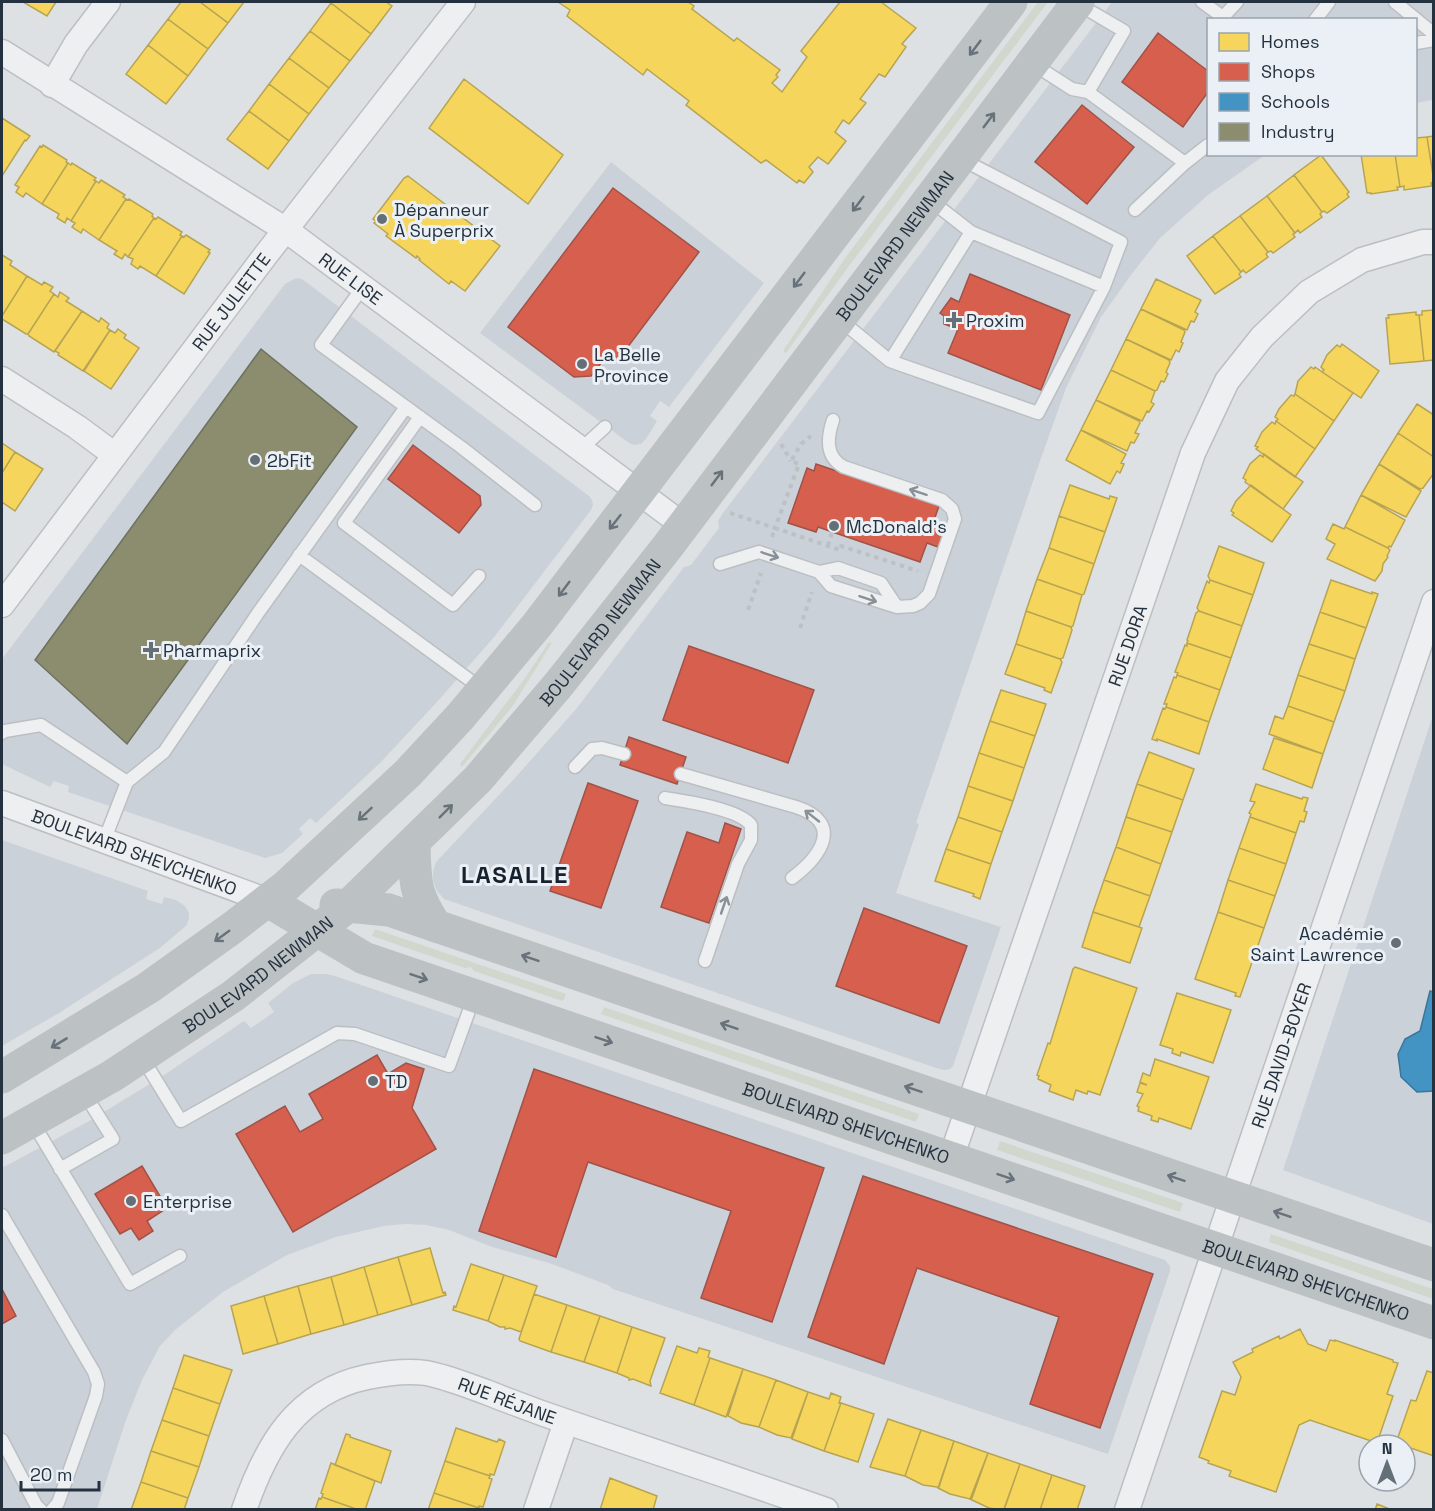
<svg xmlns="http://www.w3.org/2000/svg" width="1435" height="1511" viewBox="0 0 1435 1511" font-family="'Space Grotesk',sans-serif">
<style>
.built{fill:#cbd1d8}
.green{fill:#d0d8cd}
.homes{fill:#f6d55c;stroke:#b7a453;stroke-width:1.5}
.shops{fill:#d6604d;stroke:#a15248;stroke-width:1.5}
.schools{fill:#4393c3;stroke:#3a769b;stroke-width:1.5}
.industry{fill:#8c8c6e;stroke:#6d7160;stroke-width:1.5}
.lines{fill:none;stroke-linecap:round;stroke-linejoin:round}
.lane-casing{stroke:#bcbfc2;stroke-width:15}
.street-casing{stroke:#bcbfc2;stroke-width:27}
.path{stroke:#bdc1c4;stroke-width:4;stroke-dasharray:4.5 4.5;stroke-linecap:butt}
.lane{stroke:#edeff1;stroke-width:12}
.street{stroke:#edeff1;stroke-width:24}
.secondary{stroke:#bcc1c4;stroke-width:33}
.oneway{stroke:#68727a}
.oneway2{stroke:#889098}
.poi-dot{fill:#656f78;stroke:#eaf0f5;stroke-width:2}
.labels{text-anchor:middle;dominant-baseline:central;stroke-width:6;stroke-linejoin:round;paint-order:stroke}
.poi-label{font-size:18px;fill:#24313e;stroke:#eaf0f5;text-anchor:start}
.street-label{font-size:18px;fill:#24313e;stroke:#eaf0f5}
.district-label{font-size:24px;font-weight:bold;letter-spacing:1.5px;fill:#17222e;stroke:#eaf0f5}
</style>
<rect width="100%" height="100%" fill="#dee1e4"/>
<!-- built -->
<path class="built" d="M1112 2H1433V100L1416 103V20H1208V154L1265 155 1208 195 1160 238 1134 271 1101 317 1066 388 1040 461 916 823 919 824 896 893 1001 927 953 1066 950 1069 944 1070 936 1068 444 899 437 891 433 881V871L436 862 514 779 577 708 684 567 691 565 719 528 718 521 723 513Z
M611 162 764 283 669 407 660 401 650 416 657 421 646 439 641 444 634 445 629 443 480 333Z
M296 278 302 279 589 496 592 500 593 505 591 510 495 636 437 702 381 762 316 823 310 818 299 829 303 834 293 843 282 853 265 858 68 792 69 786 54 781 50 787 2 764V659L285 284Z
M1433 715V1224L1283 1170Z
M2 840 148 891 146 899 162 904 164 897 176 900 185 906 189 913V918L187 925 160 948 59 1013 2 1046Z
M311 974H326L335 976 1165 1260 1170 1266V1271L1108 1454 613 1289 608 1285 549 1263 492 1247 449 1230 426 1225 405 1224 384 1226 336 1237 287 1255 223 1292 175 1330 160 1346 142 1380 126 1420 97 1509 2 1510V1168L91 1120 164 1075 244 1021 251 1028 274 1012 268 1003 293 983Z"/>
<!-- green -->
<path class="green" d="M1038 2H1048L849 266 786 353 783 351 845 258Z
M549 642 552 643 512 707 462 767 460 764 525 678Z
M375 929 566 994 564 1000 562 1001 474 971 471 967 465 968 372 936Z
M604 1007 919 1114 916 1122 601 1014Z
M1000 1141 1183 1203 1180 1212 997 1150Z
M1271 1234 1433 1289V1299L1269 1242Z"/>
<!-- homes -->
<path class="homes" d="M23 2H56L47 16Z
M181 2H200L228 23 208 49 168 19Z
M200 2H244L228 23Z
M332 2H386L392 6 371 34 331 3Z
M558 2H688L694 6 692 9 734 41 737 38 780 70 776 75 778 77 772 83 782 92 807 57 801 51 840 2H881L916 28 902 44 906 47 885 77 879 74 860 99 866 103 849 124 843 120 835 132 846 141 828 164 818 157 809 167 813 172 804 183 799 180 797 183 766 160 761 163 686 105 689 101 647 69 643 75 567 16 570 10Z
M331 3 371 34 350 61 310 31Z
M168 19 208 49 188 76 148 45Z
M310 31 350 61 329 88 289 58Z
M148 45 188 76 166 104 126 74Z
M289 58 329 88 309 114 269 84Z
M464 79 563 155 528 204 429 128Z
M269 84 309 114 289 141 249 111Z
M249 111 289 141 268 169 227 139Z
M2 118 30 136 26 141 25 140 2 176Z
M1434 136V181L1427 137Z
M1427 137 1434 182 1431 183 1432 186 1404 190V186L1400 187 1395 154H1416V138Z
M43 145 67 160 66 162 68 163 42 204 26 193 23 197 16 192 19 187 15 185 40 146 42 147Z
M1361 154H1395L1400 187H1397L1398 190 1371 194V193H1367Z
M1321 155 1349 192 1347 194 1349 197 1327 213 1324 211 1322 212 1294 175Z
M68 163 71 165 72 163 96 178 94 180 96 181 71 221 67 218 65 223 57 218 59 214 42 204Z
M1294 175 1322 212 1320 214 1322 217 1300 233 1298 230 1295 233 1267 196Z
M408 176 500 246 465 291 451 281 449 284 419 260 420 259 417 256 416 258 386 236 388 234 374 223 376 221 373 219 404 178Z
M101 180 125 195 123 197 126 199 99 240 83 229 81 233 72 227 75 223 71 221 96 181 99 183Z
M1267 196 1295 233 1293 234 1295 237 1273 253 1271 251 1268 252 1240 216Z
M126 199 128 200 129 199 153 214 152 216 154 218 128 257 125 254 122 259 114 254 117 251 99 240Z
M1240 216 1268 252 1266 254 1268 257 1246 273 1243 270 1241 272 1213 236Z
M158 217 182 232 180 235 182 236 156 276 140 266 138 269 131 264 133 259 128 257 154 218 156 219Z
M186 235 210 250 208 252 210 253 184 294 156 276 182 236 184 237Z
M1213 236 1241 272 1239 274 1241 277 1215 294 1187 256Z
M2 255 12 261 10 265 27 276 2 316Z
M27 276 42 285 44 282 53 287 50 291 54 294 28 334H26L2 319V316Z
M1156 279 1201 300 1195 312 1198 314 1194 322 1191 321 1187 330 1141 309Z
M60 292 69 298 66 301 82 311 54 352 29 336 28 334 54 294 58 297Z
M1141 309 1184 330 1185 332 1181 342 1183 343 1179 352 1176 350 1171 360 1126 339Z
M1434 310V360L1424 361 1419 315H1422V311Z
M82 311 99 322 101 318 109 324 107 328 110 330 83 371 58 355 59 353 55 351Z
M1416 312V315H1419L1424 361 1390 364 1386 318H1389L1388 315Z
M118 329 126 335 124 338 139 348 111 389 84 371 110 330 115 333Z
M1126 339 1169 360 1170 363 1166 372 1168 374 1164 382 1161 381 1157 390 1155 391 1111 370Z
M1342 344 1379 371 1361 398 1322 372 1324 370 1321 367 1327 355 1337 345 1340 347Z
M1311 367 1314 369 1315 367 1353 393 1334 421 1295 394 1298 381Z
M1111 370 1155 391 1151 402 1154 404 1149 412 1147 411 1142 421 1096 400Z
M1295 394 1334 421 1315 449 1276 421 1278 419 1275 417 1279 409 1291 395 1294 396Z
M1096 400 1139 421 1140 423 1135 433 1139 434 1134 443 1131 442 1127 451 1081 430Z
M1417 404 1434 415V457L1398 433Z
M1276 421 1315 449 1295 477 1256 449 1258 447 1255 446 1262 432 1272 422 1275 424Z
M1081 430 1126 454 1121 463 1124 464 1120 473 1117 471 1110 484 1066 460Z
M1398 433 1434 457V473L1423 488 1420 489 1379 464Z
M2 443 15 452 2 473Z
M15 452 43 469 15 511 2 502V473Z
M1264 454 1303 482 1283 509 1245 482 1246 480 1243 478 1250 464 1260 455 1263 457Z
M1379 464 1421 491 1406 517 1361 495Z
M1070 485 1109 499 1110 496 1117 498 1105 532 1059 516Z
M1251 485 1291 515 1272 542 1232 515 1234 513 1231 511 1236 501Z
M1361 495 1405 520 1391 547 1389 546 1388 548 1345 527Z
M1059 516 1105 532 1094 564 1049 548Z
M1333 524 1344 529 1345 527 1388 548 1390 550 1387 556 1388 557 1383 564 1382 571 1375 581 1327 559 1335 544 1326 539Z
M1219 546 1264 563 1253 595 1210 580 1208 576Z
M1049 548 1094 564 1084 594 1082 595 1037 579Z
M1037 579 1082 595 1073 626 1071 627 1026 611Z
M1210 580 1253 595 1242 626 1199 611 1197 608 1207 581 1209 583Z
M1331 580 1372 594V592L1378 594 1366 628 1320 612Z
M1026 611 1071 627 1072 630 1063 658 1060 659 1016 644Z
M1199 611 1242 626 1231 658 1187 643 1188 641 1187 640 1196 613Z
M1320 612 1366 628 1355 659 1309 644Z
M1187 643 1231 658 1220 690 1177 675 1178 673 1175 672 1185 645 1187 646Z
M1016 644 1060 659 1062 662 1051 693 1044 690 1045 688 1005 674Z
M1309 644 1355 659 1345 691 1298 675Z
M1177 675 1220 690 1209 722 1166 707 1167 704H1164L1174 677 1176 678Z
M1298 675 1345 691 1334 722 1288 706Z
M1001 690 1046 704 1035 736 990 721Z
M1288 706 1334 722 1323 754 1269 734 1275 716 1283 719Z
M1166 707 1209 722 1199 754 1157 739V741L1152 739 1163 708 1165 709Z
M990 721 1035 736 1024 768 979 753Z
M1274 738 1323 754 1312 788 1263 769Z
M1149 752 1194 769 1183 800 1137 784Z
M979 753 1024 768 1013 801 968 786Z
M1137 784 1183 800 1172 832 1126 817Z
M1256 784 1302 799 1303 797 1308 798 1304 811 1307 812 1304 822 1300 821 1296 833 1250 817 1251 814 1249 813 1255 802 1250 801Z
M968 786 1013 801 1002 832 958 817Z
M958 817 1002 832 991 864 946 849Z
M1126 817 1172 832 1161 864 1116 847Z
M1250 817 1296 833 1286 864 1239 848Z
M1116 847 1161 864 1150 896 1104 880Z
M1239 848 1286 864 1275 896 1228 880Z
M946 849 991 864 980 899 973 896 974 894 935 881Z
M1104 880 1150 896 1139 927 1093 912Z
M1228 880 1275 896 1264 928 1218 912Z
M1093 912 1142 928 1130 963 1082 947Z
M1218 912 1264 928 1240 997 1235 996 1236 993 1195 979Z
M1075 967 1137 988 1100 1095 1088 1091 1087 1094 1076 1090 1073 1100 1049 1091 1051 1085 1038 1079 1039 1076 1037 1075 1048 1043 1050 1044 1073 969Z
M1177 993 1231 1010 1213 1063 1181 1052 1180 1056 1172 1053 1173 1049 1160 1045Z
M1155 1059 1209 1077 1191 1129 1159 1118 1158 1122 1151 1120 1152 1116 1138 1111 1139 1107 1137 1106 1143 1094 1137 1092 1140 1083 1147 1085 1140 1082 1143 1073 1150 1076Z
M430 1248 443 1293 445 1292 446 1295 412 1305 398 1257Z
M398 1257 412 1305 378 1315 364 1267Z
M471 1264 504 1275 488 1321 453 1310 454 1306 456 1307Z
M364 1267 378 1315 344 1325 331 1277Z
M504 1275 537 1286 521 1332 510 1328 505 1329V1327H500L488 1321Z
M331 1277 344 1325 311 1334 298 1286Z
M298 1286 311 1334 278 1344 264 1296Z
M534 1294 567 1305 551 1352 520 1341 519 1339Z
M264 1296 278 1344 243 1354 231 1306Z
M567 1305 600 1316 584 1362 551 1352Z
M600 1316 632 1327 617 1373 584 1362Z
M632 1327 665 1338 650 1381 651 1386 633 1379 629 1380V1378L617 1373Z
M1300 1329 1308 1344 1326 1351 1330 1340 1335 1341V1340L1393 1360V1362L1398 1363 1387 1394 1393 1396 1377 1443 1310 1420 1299 1425 1276 1492 1229 1476 1231 1471 1208 1463 1209 1461 1199 1457 1222 1391 1235 1395 1241 1377 1233 1362 1253 1352 1252 1349 1279 1336 1280 1339Z
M677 1346 697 1353 699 1348 710 1351 708 1357 710 1358 694 1405 660 1393Z
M184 1355 232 1370 220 1404 173 1388Z
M710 1358 743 1369 726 1417 694 1405Z
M743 1369 776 1380 759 1427 741 1423 728 1416Z
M1427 1371 1434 1373V1456L1396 1443 1411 1400 1416 1401Z
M776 1380 808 1392 791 1438 777 1435 759 1427Z
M173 1388 220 1404 209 1436 162 1420Z
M808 1392 829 1399 831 1393 841 1397 839 1403H841L824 1451 792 1439Z
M841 1403 874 1414 858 1462 824 1451Z
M888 1419 921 1430 905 1476 870 1467Z
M162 1420 209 1436 199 1467 151 1451Z
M456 1428 497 1442 499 1439 505 1442 494 1475 490 1474V1476L445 1461Z
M921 1430 954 1441 939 1487H937L923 1485 905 1476Z
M346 1434 350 1435V1437L391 1451 381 1483 335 1465Z
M954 1441 988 1453 972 1498 970 1499 950 1494 938 1488Z
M151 1451 199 1467 188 1498 141 1482Z
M988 1453 1020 1464 1004 1509 1002 1510 989 1508 970 1499Z
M445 1461 490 1476 489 1478 492 1479 483 1507 479 1506V1508L434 1493Z
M331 1463 375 1481 365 1510H359L322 1497 323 1494 321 1493Z
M1020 1464 1052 1475 1040 1510H1004Z
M1052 1475 1085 1486 1077 1510H1040Z
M610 1478 657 1496 653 1510H600Z
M141 1482 188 1498 184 1510H131Z
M434 1493 479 1508 478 1510H428Z
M322 1497 359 1510H315L319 1498 321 1499Z
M1377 1504 1392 1510H1375Z"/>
<!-- shops -->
<path class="shops" d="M1158 33 1208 71V92L1183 127 1122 82Z
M1082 105 1134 147 1087 204 1035 162Z
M613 188 699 252 618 360 609 353 591 376 574 377 508 327Z
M970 274 1070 315 1041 390 948 353 958 329 944 324V316L940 313 951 298 959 302Z
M413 445 480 496 481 505 459 533 388 479Z
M816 464 939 506 932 526 944 531 938 547 927 543 920 562 818 527 816 532 788 523 807 468 814 471Z
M689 646 814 690 788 763 663 720Z
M629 737 686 757 677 784 620 765Z
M588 783 638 801 601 908 550 891Z
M725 823 741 829 709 923 661 907 687 832 719 843Z
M864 908 967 946 939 1023 836 986Z
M377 1055 388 1074 406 1063 424 1069 412 1108 436 1149 293 1232 236 1134 285 1106 300 1132 323 1119 309 1094Z
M534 1069 824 1168 772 1322 701 1298 731 1211 588 1162 556 1257 479 1231Z
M142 1166 167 1208 147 1221 153 1231 139 1240 131 1228 120 1234 95 1194Z
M863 1176 1153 1274 1100 1428 1030 1404 1059 1317 917 1268 884 1364 808 1337Z
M2 1289 16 1316 2 1324Z"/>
<!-- schools -->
<path class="schools" d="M1430 991 1434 992V1091L1417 1092 1401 1077 1398 1054 1405 1039 1420 1031Z"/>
<!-- industry -->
<path class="industry" d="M261 349 357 427 127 744 35 660Z"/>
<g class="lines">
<!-- lane casing -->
<g class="lane-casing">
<path id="lane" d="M1202 2 1227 20
M1395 2 1434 34
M1078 4 1124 31 1088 92
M1223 17 1237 2
M1315 20 1329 2
M1416 43 1434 40
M1033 64 1072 89 1088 92 1185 163 1208 145
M961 159 1121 242 1104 287
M930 200 971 232 1104 287 1038 413 890 361 971 232
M1135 210 1185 163
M363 287 321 345 461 447 535 505
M839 319 890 361
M420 417 344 523 453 605 479 576
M581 449 605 427
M299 555 482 689
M720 564 759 552 819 572 838 568 881 583 897 607
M819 572 831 586 897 607 913 606 920 603 929 594 955 519 952 509 942 500 844 467C825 457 827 438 833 420
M2 733 5 731 41 725 127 782
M575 767 592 749 602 748 624 754
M681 774 796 807C845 823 820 857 792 878
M665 798C685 801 739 809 751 825V840L738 864 705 961
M104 841 127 782 164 752 258 613 406 407
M143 1059 181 1121 337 1033 355 1034 449 1066 474 997
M33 1123 130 1284 180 1256
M60 1169 113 1139 84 1093
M2 1215 94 1372 98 1384 96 1396 58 1503 52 1510
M2 1440 36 1505 41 1510"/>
</g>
<!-- street casing -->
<g class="street-casing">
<g id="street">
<path id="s1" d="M2 52 286 230 683 525"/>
<path d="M52 85 76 44 108 2"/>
<path d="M2 379 77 427 115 455"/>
<path id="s2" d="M2 605 265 256 463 2"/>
<path id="s3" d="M2 803 268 901"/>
<path id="s4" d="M951 1158 1193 453 1227 381 1262 337 1309 292 1362 260 1423 242H1434"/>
<path id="s5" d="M244 1510C266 1446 296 1392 367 1377 386 1373 406 1370 426 1373 447 1377 466 1385 486 1392 516 1404 546 1415 576 1425 659 1453 743 1481 826 1510"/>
<path d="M536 1510 566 1422"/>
<path id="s6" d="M1127 1510 1434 602"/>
</g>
</g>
<!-- path -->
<path class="path" d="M781 444 791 461
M730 513 775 528 799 464 791 461 801 444 811 436
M772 537 775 528 840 550 841 546 918 571
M828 546 832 532
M748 610 761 573
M800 628 812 592"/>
<!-- lane -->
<use href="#lane" class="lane"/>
<!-- street -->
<use href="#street" class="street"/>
<!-- secondary -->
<g class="secondary">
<path d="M414 843C415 881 414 894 436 926"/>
<path id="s7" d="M268 901 364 958 1434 1323"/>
<path d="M336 905 389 910 1434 1265"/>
<path d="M2 1077 148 988 232 928 285 887 407 774 460 717 537 625 1011 2"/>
<path id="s8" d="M2 1138 112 1076 233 996 348 906 478 779 559 684 668 546 1078 2"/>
</g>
</g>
<!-- one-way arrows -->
<defs><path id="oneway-shaft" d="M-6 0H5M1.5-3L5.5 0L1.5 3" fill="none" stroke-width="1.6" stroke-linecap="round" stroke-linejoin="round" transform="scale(1.5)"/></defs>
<g class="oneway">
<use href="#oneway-shaft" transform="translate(975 48) rotate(127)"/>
<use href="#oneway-shaft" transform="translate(989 120) rotate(-53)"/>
<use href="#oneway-shaft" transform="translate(858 204) rotate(127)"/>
<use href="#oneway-shaft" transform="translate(799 280) rotate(127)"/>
<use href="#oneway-shaft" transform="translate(717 478) rotate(-53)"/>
<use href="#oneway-shaft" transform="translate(615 522) rotate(128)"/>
<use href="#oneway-shaft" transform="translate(564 589) rotate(127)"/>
<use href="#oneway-shaft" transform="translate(446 811) rotate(-45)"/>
<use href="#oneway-shaft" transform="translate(365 814) rotate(137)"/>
<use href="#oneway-shaft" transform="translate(222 936) rotate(144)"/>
<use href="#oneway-shaft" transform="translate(530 958) rotate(-161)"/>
<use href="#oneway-shaft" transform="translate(419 977) rotate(19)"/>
<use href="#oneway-shaft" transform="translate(729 1026) rotate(-161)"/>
<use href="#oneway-shaft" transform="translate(604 1040) rotate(19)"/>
<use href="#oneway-shaft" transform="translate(59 1043) rotate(149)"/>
<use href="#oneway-shaft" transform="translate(913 1089) rotate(-161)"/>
<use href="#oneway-shaft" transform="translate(1006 1177) rotate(19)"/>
<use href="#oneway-shaft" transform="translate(1176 1178) rotate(-161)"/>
<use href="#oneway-shaft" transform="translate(1282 1214) rotate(-161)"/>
</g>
<g class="oneway2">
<use href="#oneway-shaft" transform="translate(918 492) rotate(-162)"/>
<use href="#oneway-shaft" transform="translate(770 555) rotate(18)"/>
<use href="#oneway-shaft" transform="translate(868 599) rotate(18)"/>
<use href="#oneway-shaft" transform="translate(812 816) rotate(-142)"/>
<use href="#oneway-shaft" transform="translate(724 905) rotate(-71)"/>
</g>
<!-- markers -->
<g class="poi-dot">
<circle cx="382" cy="219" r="6"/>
<path d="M951 311h6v6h6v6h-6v6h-6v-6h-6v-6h6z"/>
<circle cx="582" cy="364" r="6"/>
<circle cx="255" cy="460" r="6"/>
<circle cx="834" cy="526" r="6"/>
<path d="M148 641h6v6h6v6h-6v6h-6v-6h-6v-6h6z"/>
<circle cx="1396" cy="943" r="6"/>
<circle cx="373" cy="1081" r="6"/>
<circle cx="131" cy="1201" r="6"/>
</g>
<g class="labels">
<!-- poi labels -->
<g class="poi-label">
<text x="394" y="209">Dépanneur<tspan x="394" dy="21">À Superprix</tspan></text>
<text x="966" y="320">Proxim</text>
<text x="594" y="354">La Belle<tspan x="594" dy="21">Province</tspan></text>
<text x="267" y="460">2bFit</text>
<text x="846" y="526">McDonald's</text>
<text x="163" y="650">Pharmaprix</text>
<text x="1384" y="933" text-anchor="end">Académie<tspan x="1384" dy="21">Saint Lawrence</tspan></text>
<text x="385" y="1081">TD</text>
<text x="143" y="1201">Enterprise</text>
</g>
<!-- street labels -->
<g class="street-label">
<text stroke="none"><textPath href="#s8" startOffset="1276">BOULEVARD NEWMAN</textPath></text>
<text stroke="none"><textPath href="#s1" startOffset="416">RUE LISE</textPath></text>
<text stroke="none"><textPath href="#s2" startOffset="380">RUE JULIETTE</textPath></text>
<text stroke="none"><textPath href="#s8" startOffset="790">BOULEVARD NEWMAN</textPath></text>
<text stroke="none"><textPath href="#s4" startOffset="542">RUE DORA</textPath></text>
<text stroke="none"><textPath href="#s3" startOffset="141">BOULEVARD SHEVCHENKO</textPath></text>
<text stroke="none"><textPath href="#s8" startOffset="304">BOULEVARD NEWMAN</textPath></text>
<text stroke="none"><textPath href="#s6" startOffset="480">RUE DAVID-BOYER</textPath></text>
<text stroke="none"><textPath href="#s7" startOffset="621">BOULEVARD SHEVCHENKO</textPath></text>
<text stroke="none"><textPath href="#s7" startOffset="1107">BOULEVARD SHEVCHENKO</textPath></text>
<text stroke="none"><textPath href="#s5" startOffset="336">RUE RÉJANE</textPath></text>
</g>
<!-- district labels -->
<g class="district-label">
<text x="515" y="874">LASALLE</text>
</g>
</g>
<!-- border -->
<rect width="1435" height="1511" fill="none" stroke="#24313e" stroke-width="6"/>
<!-- legend -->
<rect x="1207" y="18" width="210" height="138" fill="#eaf0f5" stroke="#9ba4ac" stroke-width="1.5"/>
<rect x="1219" y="33" width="30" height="18" fill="#f6d55c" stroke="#9ba4ac" stroke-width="1.5"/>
<text x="1261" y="48" font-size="18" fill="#24313e">Homes</text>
<rect x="1219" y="63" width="30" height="18" fill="#d6604d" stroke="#9ba4ac" stroke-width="1.5"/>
<text x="1261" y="78" font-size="18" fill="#24313e">Shops</text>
<rect x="1219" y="93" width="30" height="18" fill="#4393c3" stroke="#9ba4ac" stroke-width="1.5"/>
<text x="1261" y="108" font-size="18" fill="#24313e">Schools</text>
<rect x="1219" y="123" width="30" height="18" fill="#8c8c6e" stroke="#9ba4ac" stroke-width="1.5"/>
<text x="1261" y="138" font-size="18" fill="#24313e">Industry</text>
<!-- north arrow -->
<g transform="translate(1387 1463)"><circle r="28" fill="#eaf0f5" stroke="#9ba4ac" stroke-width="1.5"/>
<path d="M0-4.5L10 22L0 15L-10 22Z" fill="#656f78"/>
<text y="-9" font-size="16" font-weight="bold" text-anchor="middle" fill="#24313e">N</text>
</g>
<!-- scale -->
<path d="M21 1481v9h78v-9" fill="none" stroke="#24313e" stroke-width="3"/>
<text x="30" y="1481" font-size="18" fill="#24313e" stroke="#eaf0f5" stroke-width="4.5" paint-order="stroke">20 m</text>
</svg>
